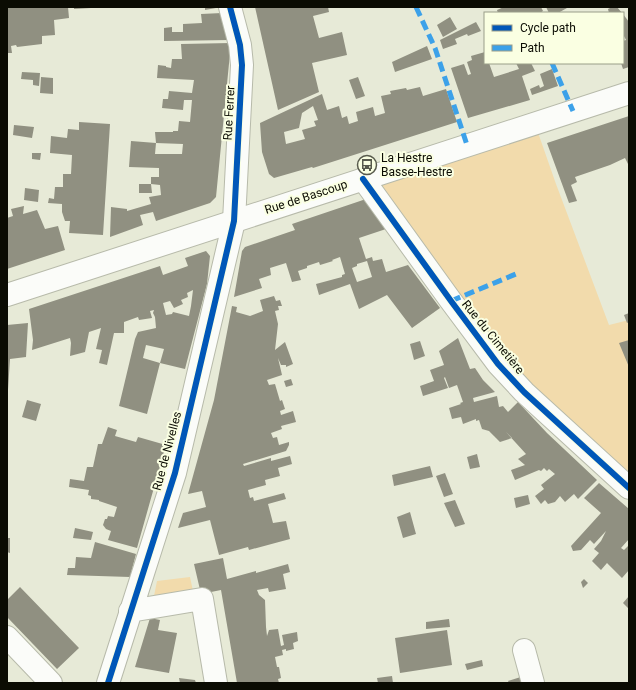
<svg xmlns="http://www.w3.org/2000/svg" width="636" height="690" viewBox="0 0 636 690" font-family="Roboto,sans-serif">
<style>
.green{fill:#f2dbac}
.building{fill:#909081;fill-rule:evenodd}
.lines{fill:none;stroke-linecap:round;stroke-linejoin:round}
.minor-casing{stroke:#b7baaa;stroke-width:24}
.major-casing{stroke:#b7baaa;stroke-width:24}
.minor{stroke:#fbfcf9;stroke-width:22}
.major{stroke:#fbfcf9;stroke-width:22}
.quiet{stroke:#3ca1e9;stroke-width:5;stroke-dasharray:10 5;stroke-linecap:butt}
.cycleway-casing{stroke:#faffe2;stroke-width:8}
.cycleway{stroke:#0057b8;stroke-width:6}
.labels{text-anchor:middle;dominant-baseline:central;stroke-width:4;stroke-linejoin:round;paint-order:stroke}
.street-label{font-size:12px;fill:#0b0c03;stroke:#faffe2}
.poi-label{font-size:12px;fill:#0b0c03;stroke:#faffe2;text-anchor:start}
</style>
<rect width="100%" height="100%" fill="#e7ead7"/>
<!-- green -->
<path class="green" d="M535 124 556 184 609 325 629 320V488L524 392 363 179Z
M190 577 193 591 153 601 157 581Z"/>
<!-- building -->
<path class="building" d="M7 7H68L69 18 54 20 55 35 42 36V44L17 47 16 45 11 46 12 53H7Z
M74 7H91V8L74 9Z
M205 7H216V8L205 10Z
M255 7H328L329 12 313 16 319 38 342 32 347 55 312 63 319 92 278 110Z
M504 7H541L543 11 540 13H498L497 10Z
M546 7H566L567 8 558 13H549Z
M612 7H617L622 13H609L608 9Z
M222 13 230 40 164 41V28L172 27V32H183V24L202 23 201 14Z
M623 14 629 22V67L623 69 621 63H623V41L626 40 623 34Z
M450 17 457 29 443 37 437 25Z
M476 22 481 31 468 36 467 34 455 39 457 44 443 49 440 40Z
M231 43 216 197 210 203 156 221 153 212 140 215 143 225 110 237 111 207 127 209V211L151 204 149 197 161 195 160 185 151 184 152 193H139V184H151V177H159V168L129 167 131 141 156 143 155 154H182L183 144 156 143 155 132H173V131H178L179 121 190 122 192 100H184L183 110 162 108 163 99H168L169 91 192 93 194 80 157 78 158 65 166 66V67L171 68 172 59H182L181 44Z
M427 46 432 59 395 72 392 62Z
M485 52V63H489L494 77 519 69 516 63H531L535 71 522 76 530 100 468 118 451 68 464 64 468 75 471 74 467 62 472 60 471 56Z
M552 69 558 86 532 95 530 89 539 85 540 88 544 86 540 74Z
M22 72 40 73 39 86 33 85V80L21 79Z
M41 77 53 78V94L40 93Z
M358 77 365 96 356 99 349 80Z
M420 87 423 96 446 89 457 122 313 168 312 167 274 178 269 174 262 152 260 123 322 94 327 110 339 106 342 118 347 116 349 124 358 121 356 112 373 107 375 116 385 113 381 96 391 94 390 91 406 88 407 90ZM313 106 318 120 314 121 316 126 302 130 305 139 286 144 284 132 299 128 302 113Z
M629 116V166L625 158 610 165 575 177 577 182 571 185 577 201 569 203 547 143Z
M79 122 110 124 103 235 69 233 70 221H65L62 212V204L48 203 49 198 54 199 55 187H63V174H71L72 155 50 153 51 136 67 138 68 129 79 130Z
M14 125 34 127 32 138 13 135Z
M32 153H41L40 160 32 159Z
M25 188 39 190 38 202 24 200Z
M366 199 386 229 359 238 366 259 372 257 373 261 382 259 386 272 408 265 440 308 412 328 387 295 359 309 350 284 319 295 316 284 342 277V275L345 274 340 257 332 260 333 261 320 265 319 262 307 266V268L298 271 301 280 292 282 286 263 270 268 271 275 259 279 262 288 234 297 242 251 245 247 295 230 292 224ZM367 261 372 277 357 282 352 268 357 266V264Z
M24 206 23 214 37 210 45 229 58 226 65 250 7 269V218L13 216 11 209Z
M206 251 210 256 207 284 185 369 160 363 164 349 146 345 143 358 160 363 147 414 119 406 135 339 138 332 156 328 155 317 153 313 154 310 150 311 152 318 139 320 138 317 124 322V333H114L107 365 99 363 102 350 96 349 101 328 89 332 85 352 70 356 71 343 70 338 32 350 33 340 29 309 160 266 163 275 188 266 185 258ZM193 290 191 306 189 316 173 312 172 314 166 315 163 303 170 301 174 308 183 304 181 300 188 297 187 293Z
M274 296 276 301 280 300 282 306H278L279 310 275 311 278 324 275 350 285 342 293 364 286 367V365H281L278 358 282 375 267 380 269 385 275 384 280 401 282 400 285 409 280 411 281 415 293 411 296 422 281 426 282 429 271 433 273 438 277 437 279 445 289 442V445L286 451 243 464 244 466 271 458V461L290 456 292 464 278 468 280 476 265 480 266 485 248 490 250 498 253 497 254 501 284 493 286 499 268 504 273 523 286 521 290 539 249 550 248 547 219 555 210 520 178 528 183 513 206 507 202 491 188 494 214 400 232 306 237 307 236 312 250 316 263 311 260 300Z
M629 313V322L627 323 624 315Z
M28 323 26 357 10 359 8 390H7V325Z
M458 338 470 369 475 368 483 380 495 392 473 398 474 402 497 396 499 407 503 406 508 412 518 402 547 433 597 480 578 499 574 494 565 502 560 496 555 502 548 504 545 500 541 504 535 496 544 489 541 485 555 474 549 469 547 471 544 468 541 471 539 470 515 480 511 470 525 465 518 459 526 454 506 432 512 438 500 442 489 431 482 429 479 420 476 421V419L463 424 461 417 452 419 449 408 461 404 460 403 463 402 457 385 449 388 445 377 444 378 448 388 423 396 420 386 434 381 430 370 444 365 439 351Z
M629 340V367L619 343Z
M420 341 425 356 414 360 410 344Z
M291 379 293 385 286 387 284 381Z
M27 400 41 404 36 421 22 417Z
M108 427 117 430 115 436 136 442 138 437 166 445 137 548 108 540 111 531 106 529 103 525 105 519H107L108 516 114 517 117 507 99 501V500L91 499V496L88 495 89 490 69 487 70 479 84 481 87 467H93L98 444H102Z
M477 454 480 467 470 469 467 457Z
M430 466 433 477 394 486 392 475Z
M445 473 453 494 444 497 436 476Z
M599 483 629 509V539L621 548 624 550 629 545V570L622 578 607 563 601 570 592 561 599 553 594 549 601 541 606 531 594 544 590 540 581 550 573 551 571 546 601 513 584 498Z
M528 495 530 504 516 508 514 498Z
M455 500 465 524 455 527 444 503Z
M410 512 416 534 403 538 397 517Z
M75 528 93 532 91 540 73 538Z
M7 538H10V553L7 552Z
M95 542 136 554 130 577 67 575 68 568H75L76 557 91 558Z
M223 558 227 579 256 571V573L288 564 290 572 283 574 286 589 269 592 268 588 257 590 259 595 265 600 266 627 267 636 269 630 278 629 281 646 284 645 282 635 297 632 298 641 293 643 294 649 286 651V649L282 650 283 655 275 657 277 667H279L281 678 278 679 279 683H237L221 590 201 594 194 564Z
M584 579 588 583 583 588 581 582Z
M20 587 79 648 57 669 7 617V600Z
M629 596V609L623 603Z
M150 618 160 620 158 630 177 633 169 673 135 667Z
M449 619 450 627 426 629V622Z
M447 630 452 665 400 673 395 638Z
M482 660 483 666 467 670 465 664Z
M527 675 529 683H509L508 681Z
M392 676 393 683H378L377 678Z
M179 678 195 680 196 683H180Z"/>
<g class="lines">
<!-- minor casing -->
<g class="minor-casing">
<path id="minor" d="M363 179 451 301 498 364 524 392 629 488
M130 611 202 599 216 683
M7 637 51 683
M524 650 533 683
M108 683 175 473 234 221 242 65 240 45 230 7"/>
</g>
<!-- major casing -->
<g class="major-casing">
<path id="major" d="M7 295 629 93"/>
</g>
<!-- minor -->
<use href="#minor" class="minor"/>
<!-- major -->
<use href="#major" class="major"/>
<!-- quiet -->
<path class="quiet" d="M416 7 435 48 467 145
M552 63 573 111
M451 301 516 274"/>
<!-- cycleway casing -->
<g class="cycleway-casing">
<path id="cycleway" d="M363 179 451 301 498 364 524 392 629 488
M108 683 175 473 234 221 242 65 240 45 230 7"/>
</g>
<!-- cycleway -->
<use href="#cycleway" class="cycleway"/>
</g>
<!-- icons -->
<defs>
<g id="bus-ring" transform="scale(1)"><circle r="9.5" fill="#faffe2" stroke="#585a4d" stroke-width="1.5"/><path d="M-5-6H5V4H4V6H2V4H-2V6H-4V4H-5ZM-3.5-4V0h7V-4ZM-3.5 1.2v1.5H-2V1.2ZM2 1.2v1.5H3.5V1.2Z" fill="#585a4d"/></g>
</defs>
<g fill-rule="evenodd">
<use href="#bus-ring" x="367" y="165"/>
</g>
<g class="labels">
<!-- street labels -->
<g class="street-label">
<text transform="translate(229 113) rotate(-87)">Rue Ferrer</text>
<text transform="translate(306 197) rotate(-18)">Rue de Bascoup</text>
<text transform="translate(493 337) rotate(51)">Rue du Cimetière</text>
<text transform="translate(167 451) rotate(-75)">Rue de Nivelles</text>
</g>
<!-- poi labels -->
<g class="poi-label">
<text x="381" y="158">La Hestre<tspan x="381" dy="14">Basse-Hestre</tspan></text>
</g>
</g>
<!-- border -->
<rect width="636" height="690" fill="none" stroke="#0b0c03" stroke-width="16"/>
<!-- legend -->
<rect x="484" y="12" width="140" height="52" fill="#faffe2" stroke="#9a9e89"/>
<rect x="492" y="25" width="20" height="6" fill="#0057b8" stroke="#9a9e89"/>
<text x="520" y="32" font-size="12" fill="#0b0c03">Cycle path</text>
<rect x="492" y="45" width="20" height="6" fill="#3ca1e9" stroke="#9a9e89"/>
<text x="520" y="52" font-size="12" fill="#0b0c03">Path</text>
</svg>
